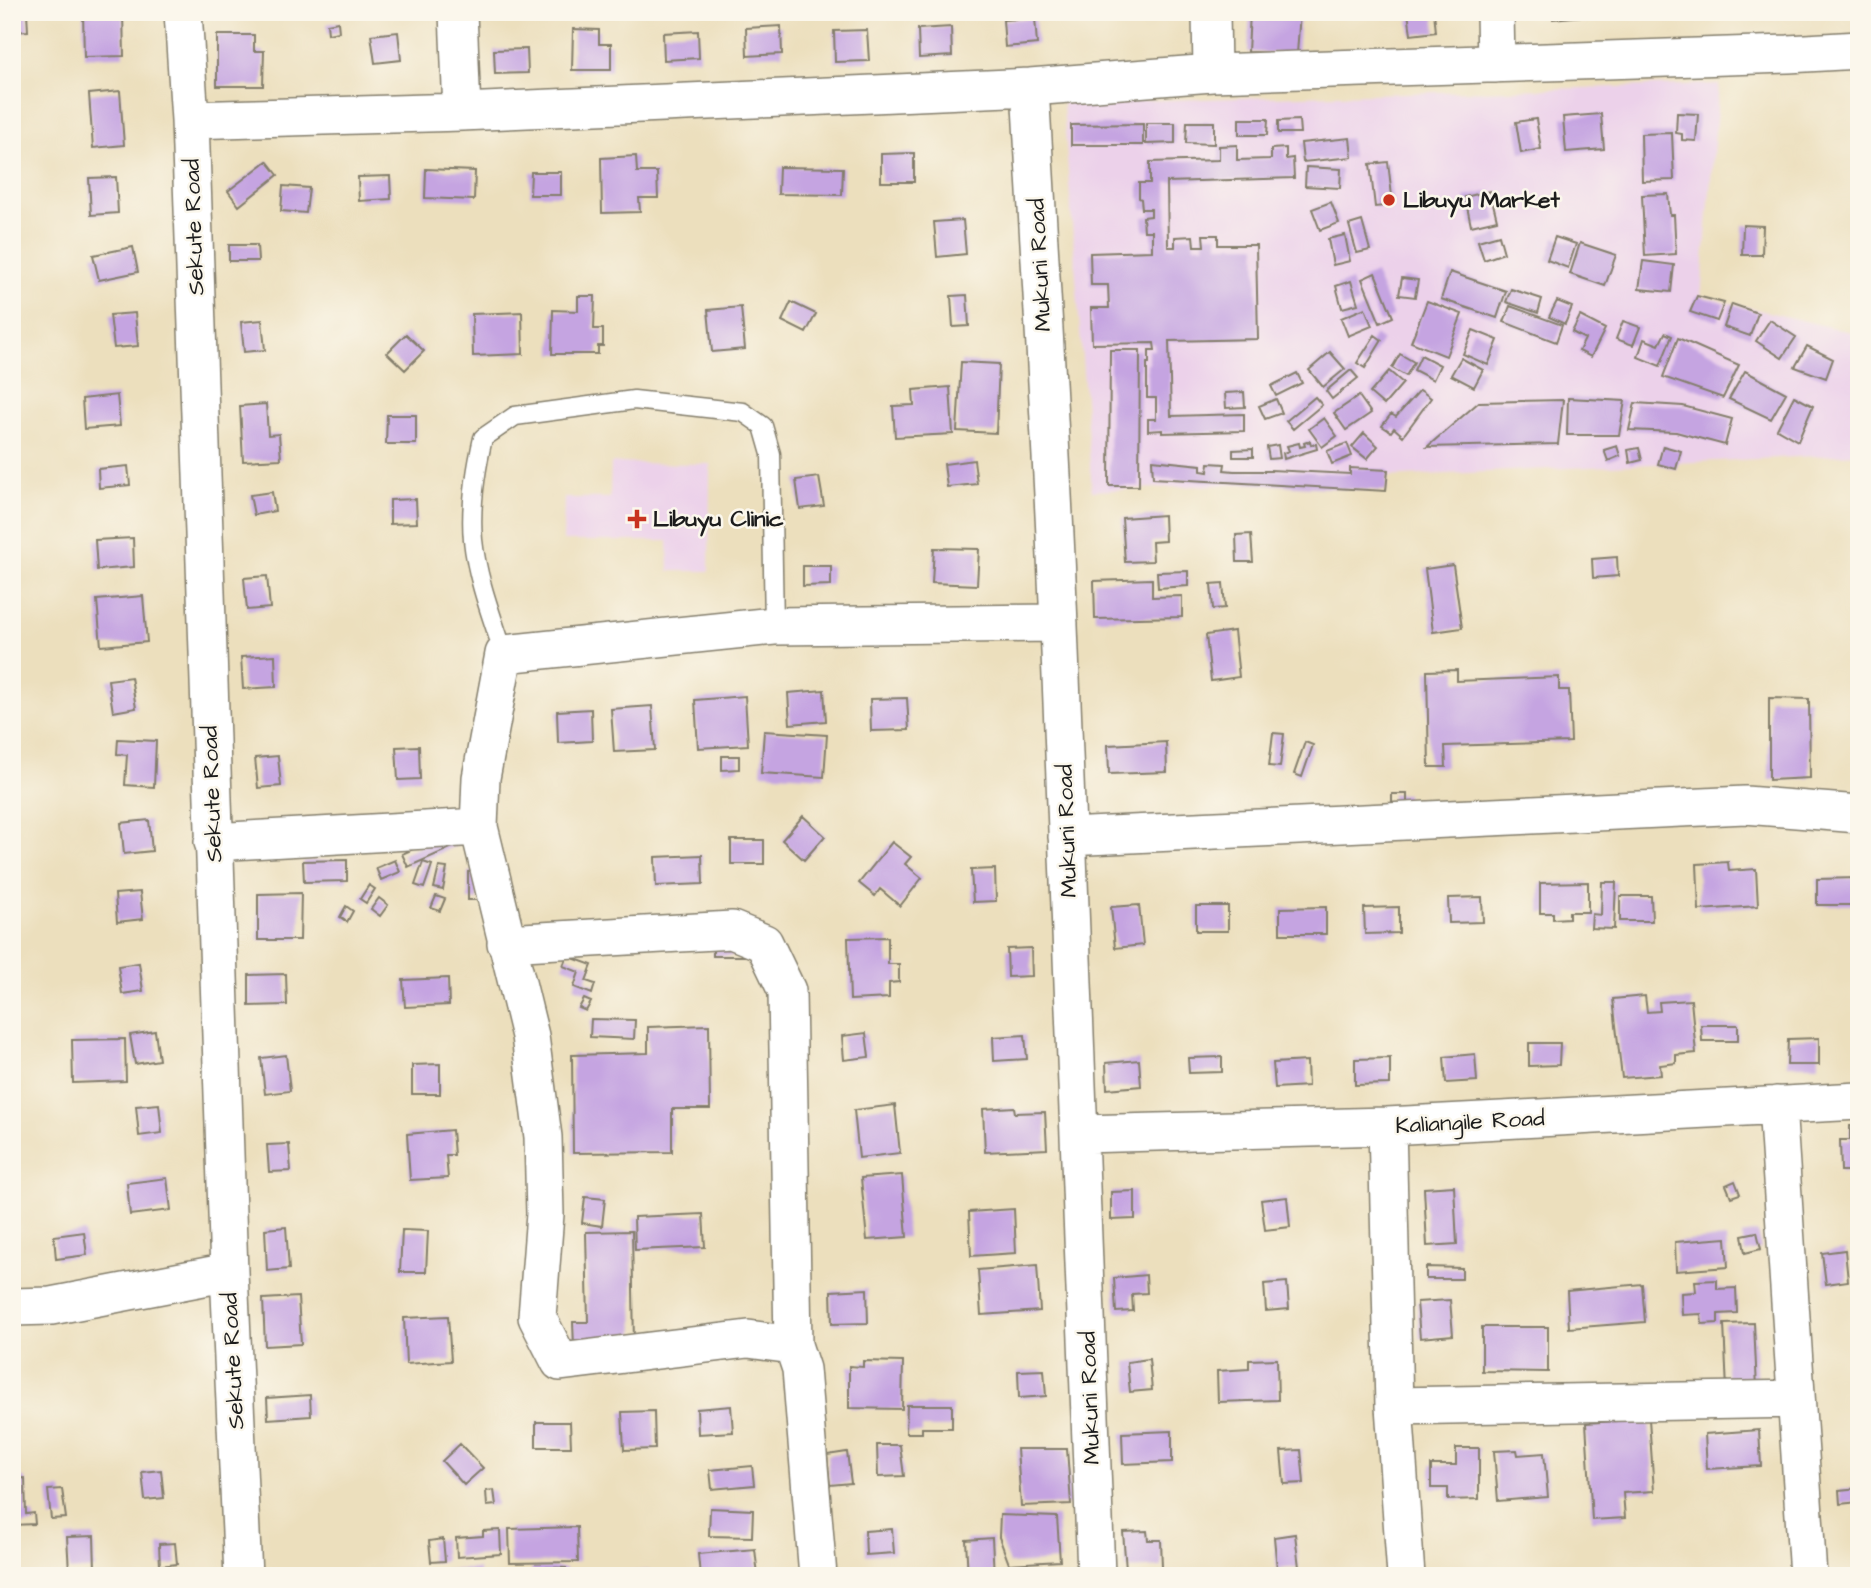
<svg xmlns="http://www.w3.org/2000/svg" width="1871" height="1588" viewBox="0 0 1871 1588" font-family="'Architects Daughter',sans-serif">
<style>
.built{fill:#ecd1ea}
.building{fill:#c5a4e1}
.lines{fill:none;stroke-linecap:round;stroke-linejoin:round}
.lane-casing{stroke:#847e6c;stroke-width:21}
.street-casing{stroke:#847e6c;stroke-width:40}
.lane{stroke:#fff;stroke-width:18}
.street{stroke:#fff;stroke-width:37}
.poi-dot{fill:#c8321e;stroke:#fbf7ec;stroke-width:2.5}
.labels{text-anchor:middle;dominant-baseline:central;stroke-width:5;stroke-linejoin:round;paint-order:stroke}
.poi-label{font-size:23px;font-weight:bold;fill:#1c1c1c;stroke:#fbf7ec;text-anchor:start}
.street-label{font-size:23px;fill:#1c1c1c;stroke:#fbf7ec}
</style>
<rect width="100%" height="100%" fill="#fbf7ec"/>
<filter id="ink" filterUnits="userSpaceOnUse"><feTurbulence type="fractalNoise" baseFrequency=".0143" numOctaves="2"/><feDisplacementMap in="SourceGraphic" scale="14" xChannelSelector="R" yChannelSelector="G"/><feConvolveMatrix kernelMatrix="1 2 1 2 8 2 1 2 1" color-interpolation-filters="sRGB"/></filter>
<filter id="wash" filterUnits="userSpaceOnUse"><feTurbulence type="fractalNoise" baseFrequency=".00686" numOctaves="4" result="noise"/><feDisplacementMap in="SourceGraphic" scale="28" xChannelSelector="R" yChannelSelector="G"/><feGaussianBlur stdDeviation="1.57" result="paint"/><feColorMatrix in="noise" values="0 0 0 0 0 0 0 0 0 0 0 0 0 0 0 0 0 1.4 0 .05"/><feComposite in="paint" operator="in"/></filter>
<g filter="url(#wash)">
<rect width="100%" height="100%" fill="#ecdfbd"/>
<!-- built -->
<path class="built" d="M1719 84 1701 296 1859 334V454L1092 491 1063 103Z
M611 463 710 464 709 571H669L668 541H563L564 498H610Z"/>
<g id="blocks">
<!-- building -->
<path class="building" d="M12 12H27L28 31 12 32Z
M83 12H123L124 56 84 57Z
M1250 12H1300L1297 54 1248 52Z
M1408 12H1434L1436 32 1411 35Z
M1552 12H1581L1582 16 1553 19Z
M1035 18 1037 44 1005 47 1003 20Z
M338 22 339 32 328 34 327 24Z
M781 26 782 54 747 56 746 28Z
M951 27 952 56 919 58 918 29Z
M573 29 599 30V44H611V70H572Z
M867 30 869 61 835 62 834 31Z
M698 31 699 58 664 60 663 33Z
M398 32 401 60 375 63 371 35Z
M217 35H254V51H264L263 86H217Z
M527 49 528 73 495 74 494 50Z
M120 91 124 145 93 148 89 94Z
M1677 113 1698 114 1696 141 1682 140V134L1676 133Z
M1601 114 1604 149 1566 152 1563 117Z
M1239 119H1268L1267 135H1239Z
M1536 119 1541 149 1521 153 1516 122Z
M1299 120 1300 133H1278V121Z
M1187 122H1214V144L1186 143Z
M1146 123H1175V143L1146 144Z
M1143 124V145H1071V125Z
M1672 133 1674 180 1642 181 1641 134Z
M1350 138 1352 157 1303 162 1301 143Z
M1237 145V160L1271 159V149L1286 148V159L1293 158 1294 178 1167 182 1168 247H1175V237L1193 236 1194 246H1204L1203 235H1218V245H1256L1258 339 1169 341 1171 416 1244 414V431L1162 433V430L1148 431V419H1156V398H1147V363H1149V350H1155L1154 343 1092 344 1091 308H1109L1108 285H1091L1090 253 1152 251V231H1144L1143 217 1151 216V209H1142L1141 199 1139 198V183H1150V162L1219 160V146Z
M914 153V182H881V154Z
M636 156 637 172H657L658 198H639L640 212 602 213 601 158Z
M267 161 278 175 239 206 228 191Z
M1388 162 1393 205 1375 207 1370 164Z
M779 167 843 168 842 195 778 194Z
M1306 167 1341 169 1340 188 1305 186Z
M426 169 475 171 474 200 425 198Z
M531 172H561V195H530Z
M390 176 391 199 359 201 358 177Z
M116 177 118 213 91 215 89 178Z
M283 186 309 188 306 213 281 211Z
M1490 191 1497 220 1471 226 1465 197Z
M1668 194 1670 215H1674L1676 254 1645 256 1642 195Z
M1331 202 1339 223 1320 230 1312 209Z
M963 220 966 254 937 257 934 222Z
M1362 221 1370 250 1357 253 1349 225Z
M1743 225 1763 226 1762 255H1742Z
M1345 235 1350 261 1333 265 1328 239Z
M1499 235 1504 253 1484 260 1478 241Z
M1555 237 1576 244 1568 268 1547 260Z
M1580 243 1616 255 1605 286 1570 274Z
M229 245H257L258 261H229Z
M133 247 138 272 99 280 93 255Z
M1643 261 1674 265 1671 292 1639 289Z
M1450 272 1506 291 1497 318 1441 299Z
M1375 273 1393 317 1380 323 1362 279Z
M1402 278 1418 280 1415 297 1399 295Z
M1351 281 1358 304 1342 308 1336 286Z
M1511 289 1542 299 1538 313 1506 302Z
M967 295 969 326 953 327 951 296Z
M578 296H595L594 329H603V346H598V354H552L553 310 578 311Z
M1697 296 1724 303 1717 321 1690 312Z
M1427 301 1462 314 1446 356 1411 342Z
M1557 301 1572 307 1565 324 1549 317Z
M791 302 816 314 806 333 782 321Z
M1732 304 1758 313 1750 336 1724 327Z
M1510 306 1562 325 1556 342 1504 322Z
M741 307 745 349 712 352 708 310Z
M1365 308 1372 326 1348 336 1341 318Z
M522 312 523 354 473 356 472 314Z
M135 313 138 346 114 348 110 315Z
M1580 316 1605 329 1591 357 1579 351 1585 339 1572 332Z
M262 320 265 350 244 352 241 322Z
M1770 320 1796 337 1782 358 1756 341Z
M1623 321 1640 327 1633 345 1616 339Z
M1473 330 1498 340 1488 365 1463 354Z
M1665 333 1672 336 1660 366 1638 357 1644 339 1659 345Z
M406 334 424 351 405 370 387 353Z
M1375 335 1382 340 1365 368 1357 363Z
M1678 338 1739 365 1723 398 1663 377Z
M1807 346 1833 359 1826 378 1795 367Z
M1110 350H1140L1139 486H1109Z
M1330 352 1345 369 1323 387 1309 370Z
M1400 354 1414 362 1406 376 1392 368Z
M1421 355 1440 365 1433 380 1414 370Z
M1461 358 1483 370 1474 387 1451 375Z
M961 362 999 364 996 433 957 431Z
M1351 370 1358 378 1332 399 1326 391Z
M1389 371 1403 383 1384 405 1370 393Z
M1745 371 1786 393 1771 419 1729 399Z
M1297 373 1302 383 1276 396 1271 386Z
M950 387 953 434 895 437 893 406 914 405 913 390Z
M1420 390 1431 398 1403 436 1394 428 1391 432 1382 426 1391 414 1396 417Z
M1244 392 1245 407 1226 408 1225 393Z
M117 395 120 426 84 429 82 399Z
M1359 396 1371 413 1346 430 1334 413Z
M1794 396 1813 406 1798 441 1777 429Z
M1315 397 1322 405 1293 429 1286 421Z
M1568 398 1625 401 1619 435H1567Z
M1276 399 1282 413 1265 419 1259 406Z
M1563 400 1558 444 1427 447 1479 402Z
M1635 403 1683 406 1732 419 1725 445 1676 432 1629 430Z
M266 404 268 435 279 434 281 459 243 461 240 406Z
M387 415H416V444H386Z
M1324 418 1337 436 1322 447 1309 429Z
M1364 433 1378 446 1367 459 1352 447Z
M1310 441 1311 445 1316 444 1317 449 1284 459 1283 453 1289 451 1287 446 1299 443 1300 447 1305 446 1304 443Z
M1347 443 1352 456 1332 464 1327 451Z
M1278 445 1280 458 1269 459 1267 447Z
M1617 446 1620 456 1608 461 1604 450Z
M1663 446 1681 451 1676 469 1658 464Z
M1639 448 1642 460 1630 463 1628 450Z
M1253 449V457H1233V450Z
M974 460 977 484 947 487 944 464Z
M1152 460 1201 465V471L1208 472 1209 463 1225 464 1224 470 1234 471H1271V470L1350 474V468L1388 470 1386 491 1153 478Z
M128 466 130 485 99 488 98 469Z
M819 477 824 506 800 509 796 480Z
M272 492 275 511 254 515 250 495Z
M416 499 417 523 390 524V500Z
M1164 515 1165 541 1152 542 1153 561 1125 562 1122 518Z
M1251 534 1253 562H1237L1236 535Z
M133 538 134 567 97 570 95 540Z
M934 548 979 549 977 585 932 583Z
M1617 557 1618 576 1593 578 1592 559Z
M1453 565 1462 628 1433 632 1425 569Z
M803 566H831V585L803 586Z
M1188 571V586L1158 588 1157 572Z
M267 576 270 608 247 610 244 578Z
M1152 579V597L1182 596V617L1095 619 1094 581Z
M1223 583 1225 608 1213 609 1211 584Z
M143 596 147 642 101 646 97 600Z
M1234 631 1239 677 1211 681 1206 635Z
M275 655 276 687 243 689 241 657Z
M1457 670V681L1559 677V690H1569L1571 742 1445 746 1446 767H1429L1427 671Z
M131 677 136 708 113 712 108 680Z
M824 690 826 721 790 724 788 693Z
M745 696 748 745 698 748 695 700Z
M907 698 909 730 871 731 870 699Z
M1769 698 1809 699 1810 778 1769 780Z
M652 706 655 750 614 752 611 709Z
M591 709 592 741 558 743 557 711Z
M764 731 827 735 824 777 761 773Z
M1273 733 1284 734 1280 767 1269 766Z
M118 739 156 741 154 787 125 785 127 755 117 754Z
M1166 742 1167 772 1109 774 1108 745Z
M1305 742 1313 745 1302 777 1294 774Z
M419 746 420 779 398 780 396 747Z
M278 756 281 786 258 788 255 758Z
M722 756H739V769L722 770Z
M1392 794H1407V805H1392Z
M803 816 825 836 804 860 782 840Z
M149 820 152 851 124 854 121 823Z
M456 830 462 843 408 867 402 854Z
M731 840H764V864H731Z
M892 842 911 857 905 864 922 878 900 906 880 889 875 896 859 883Z
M702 855 703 884 656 886 655 857Z
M347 860V881L304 882 303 861Z
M395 860 400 872 381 880 376 868Z
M423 862 432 865 424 888 415 885Z
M1728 862 1729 871 1756 869 1758 906 1699 910 1697 864Z
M439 867 447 868 443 890 434 888Z
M995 869 996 901 973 902 971 870Z
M478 871 477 900H468V872Z
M1857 878V905H1817V879Z
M1588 882V912H1569V918L1553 919V913H1540V883Z
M1602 882H1616L1614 929 1591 928 1592 914 1601 915Z
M369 885 375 889 366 903 360 899Z
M140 892 143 919 117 922 115 894Z
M301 893 300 940H258V894Z
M436 896 445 899 440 911 431 908Z
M1620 896H1651L1652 921H1620Z
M1482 897 1483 922 1449 923 1448 898Z
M379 898 388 905 380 916 371 909Z
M1139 905 1143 945 1115 948 1111 907Z
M346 906 353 911 347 922 340 917Z
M1196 906H1228V931H1196Z
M1326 907V934H1280V908Z
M1399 907V933L1365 934 1364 908Z
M713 936H745V956H713Z
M888 937V964H899V982L889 983V998L850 1000 848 938Z
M1031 948 1032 976 1008 977 1007 949Z
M567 956 592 965 586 981 595 984 592 994 574 987 579 972 563 966Z
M139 963 143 991 122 994 118 966Z
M286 974 287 1005 249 1006V975Z
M448 978 449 1005 405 1007 403 980Z
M1645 996 1647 1012 1660 1011 1659 1002 1691 1000 1696 1053 1676 1055V1063L1660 1065 1661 1075 1622 1078 1613 999Z
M584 999 591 1002 586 1011 579 1008Z
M591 1019 635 1020 634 1039 590 1037Z
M709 1025 710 1109H672V1152L573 1153 572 1055 648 1053V1027Z
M1701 1025H1738V1041H1702Z
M155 1031 159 1060 135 1064 130 1035Z
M866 1033 869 1057 844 1060 842 1036Z
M1025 1035 1027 1059 994 1061 993 1037Z
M1819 1038V1065H1787L1788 1039Z
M125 1039 126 1081 73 1083 72 1040Z
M1529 1043H1560L1559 1065 1529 1066Z
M1475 1054 1477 1081 1446 1083 1444 1057Z
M286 1055 290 1091 265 1094 261 1058Z
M1222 1057V1072L1189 1073 1188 1058Z
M1390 1058V1084L1355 1085V1059Z
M1139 1060 1141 1086 1107 1089 1106 1063Z
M1307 1061 1308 1086 1275 1088 1273 1063Z
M440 1064V1094H412V1065Z
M159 1104 162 1133 139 1136 136 1106Z
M895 1105 900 1153 859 1158 854 1110Z
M1014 1107 1015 1113 1045 1112 1047 1149 985 1152 983 1109Z
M1850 1126H1859V1171H1841L1840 1140H1850Z
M452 1130 454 1155H446L448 1178 410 1180 407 1134Z
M289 1144 291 1171 269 1172 267 1145Z
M902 1175 907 1237 867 1240 861 1178Z
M167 1178 171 1210 130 1215 127 1183Z
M1735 1181 1740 1194 1731 1197 1726 1185Z
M1454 1186 1457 1244 1427 1246 1424 1188Z
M1135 1191V1219L1111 1220V1192Z
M585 1197 605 1199 602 1226 582 1223Z
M1287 1197 1290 1227 1265 1230 1261 1200Z
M1014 1209 1016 1253 971 1256 969 1212Z
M703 1214 705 1247 635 1250 634 1217Z
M286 1227 289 1269 267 1271 265 1229Z
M402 1230 428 1231 426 1272H400Z
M632 1231 634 1345 574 1346 573 1322H588L586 1232Z
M84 1232 87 1255 56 1259 54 1236Z
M1757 1232 1761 1249 1745 1253 1742 1235Z
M1726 1238 1728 1267 1676 1271 1675 1242Z
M1845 1250 1848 1281 1826 1284 1822 1253Z
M1037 1265 1040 1311 981 1315 978 1270Z
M1426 1267 1462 1268V1279H1426Z
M1146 1275 1147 1293 1132 1294 1133 1311 1116 1312 1114 1278Z
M1717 1280V1289L1736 1288 1737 1313 1718 1314V1323L1702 1324 1701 1314 1682 1315 1681 1293 1696 1292 1695 1281Z
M1287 1282 1289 1309 1266 1311 1264 1284Z
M1642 1284 1645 1322 1569 1328 1567 1291Z
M867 1289 868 1323 832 1324 831 1291Z
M298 1297 301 1344 265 1346 263 1299Z
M1450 1300 1453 1335 1420 1338 1417 1302Z
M448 1316 451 1361 406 1364 404 1318Z
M1754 1323 1757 1389 1727 1390 1724 1324Z
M1482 1327H1548V1372L1482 1371Z
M1149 1359 1152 1390 1130 1392 1127 1362Z
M1277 1359 1278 1400 1218 1402 1217 1371 1249 1369V1360Z
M863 1361 903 1362 902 1409 849 1408V1366L863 1367Z
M1044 1370 1046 1396 1019 1398 1018 1371Z
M310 1395 311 1416 268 1419 267 1398Z
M907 1405H952V1428H922V1433H906Z
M731 1406 733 1432 698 1434 697 1409Z
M654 1411 655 1449 624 1450 622 1412Z
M1649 1419 1654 1491 1623 1493 1625 1518 1592 1520 1586 1423Z
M536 1422H570L571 1447H536Z
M1759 1430 1761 1466 1707 1469 1705 1434Z
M1172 1431V1462L1123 1464 1122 1433Z
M460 1444 483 1468 464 1485 442 1461Z
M877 1445H900L904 1476 878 1477Z
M1456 1448H1479V1499L1448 1500V1488H1431V1465H1456Z
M1017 1449H1067L1071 1504 1021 1506Z
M1301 1450 1304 1483 1284 1484 1281 1451Z
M1517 1450 1518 1455 1544 1453 1548 1497 1498 1501 1494 1451Z
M847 1452 851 1483 830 1485 827 1455Z
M752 1466 754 1485 712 1489 710 1470Z
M161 1470 164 1498 145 1500 142 1472Z
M25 1478 26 1514 34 1513 35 1524 12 1525V1479Z
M1859 1488V1502L1840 1504 1839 1490Z
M62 1489 66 1518 51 1519 48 1490Z
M494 1490 496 1505 487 1506 486 1491Z
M710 1508 753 1510 752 1537 709 1536Z
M1000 1515 1057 1517 1060 1561 1009 1564 999 1537Z
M577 1527 578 1562 510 1563 509 1529Z
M892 1529 894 1553 866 1555 865 1531Z
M500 1530 501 1554 457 1557 456 1538 483 1536V1531Z
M1147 1531 1148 1540H1161L1162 1567 1126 1569 1123 1532Z
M1295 1534 1299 1567 1277 1569 1274 1537Z
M94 1536 95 1569 69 1571 67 1537Z
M992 1538 994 1576H968L966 1540Z
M443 1539 445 1561 431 1562 429 1541Z
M175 1543 177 1564 160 1566 159 1544Z
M755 1549 758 1576H700L698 1554Z
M532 1567 566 1568V1576H531Z
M479 1569V1576H444V1570Z
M650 1570V1576H616V1573Z"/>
</g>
</g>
<g filter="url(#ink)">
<use href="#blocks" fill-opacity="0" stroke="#847e6c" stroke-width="2"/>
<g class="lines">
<!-- lane casing -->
<g class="lane-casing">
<path id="lane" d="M504 654C492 617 477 579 473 540 470 508 476 469 483 438L515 416 634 400 743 412 763 426 771 454 774 626"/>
</g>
<!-- street casing -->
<g class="street-casing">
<path id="street" d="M183 12 190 120 229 1272 243 1576
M458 12 462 112
M1211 12 1212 73
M1495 12 1496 64
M1030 87C1040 267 1052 446 1059 626 1072 942 1085 1259 1096 1576
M190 120 462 112 1030 87 1212 73 1788 54 1859 50
M1067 837 1745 805 1859 814
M213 842 479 827
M506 943 732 930 764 943 787 991 793 1345 801 1369 818 1576
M1777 1105 1808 1576
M1387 1126 1394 1406 1406 1576
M1081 1134 1387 1126 1859 1101
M12 1307 51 1306 229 1272
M793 1345 748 1339 560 1362 537 1317 545 1214 543 1137 530 1036 479 827 481 778 504 654 774 626 1059 623
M1394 1406 1796 1399"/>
</g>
<!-- lane -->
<use href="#lane" class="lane"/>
<!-- street -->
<use href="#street" class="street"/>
</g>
</g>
<!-- markers -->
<g class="poi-dot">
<circle cx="1389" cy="200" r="7"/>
<path d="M633.5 508.5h7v7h7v7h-7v7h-7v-7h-7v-7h7z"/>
</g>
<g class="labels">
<!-- poi labels -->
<g class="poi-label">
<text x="1403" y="200">Libuyu Market</text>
<text x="653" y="519">Libuyu Clinic</text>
</g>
<!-- street labels -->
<g class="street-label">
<text transform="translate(194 227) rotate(-92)">Sekute Road</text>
<text transform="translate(1040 265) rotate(-93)">Mukuni Road</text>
<text transform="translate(212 794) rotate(-92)">Sekute Road</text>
<text transform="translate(1067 831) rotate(-92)">Mukuni Road</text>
<text transform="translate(1470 1122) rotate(-3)">Kaliangile Road</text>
<text transform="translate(233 1361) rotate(-93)">Sekute Road</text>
<text transform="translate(1090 1398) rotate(-92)">Mukuni Road</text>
</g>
</g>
<!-- margin -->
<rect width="1871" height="1588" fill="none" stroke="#fbf7ec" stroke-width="42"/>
</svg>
